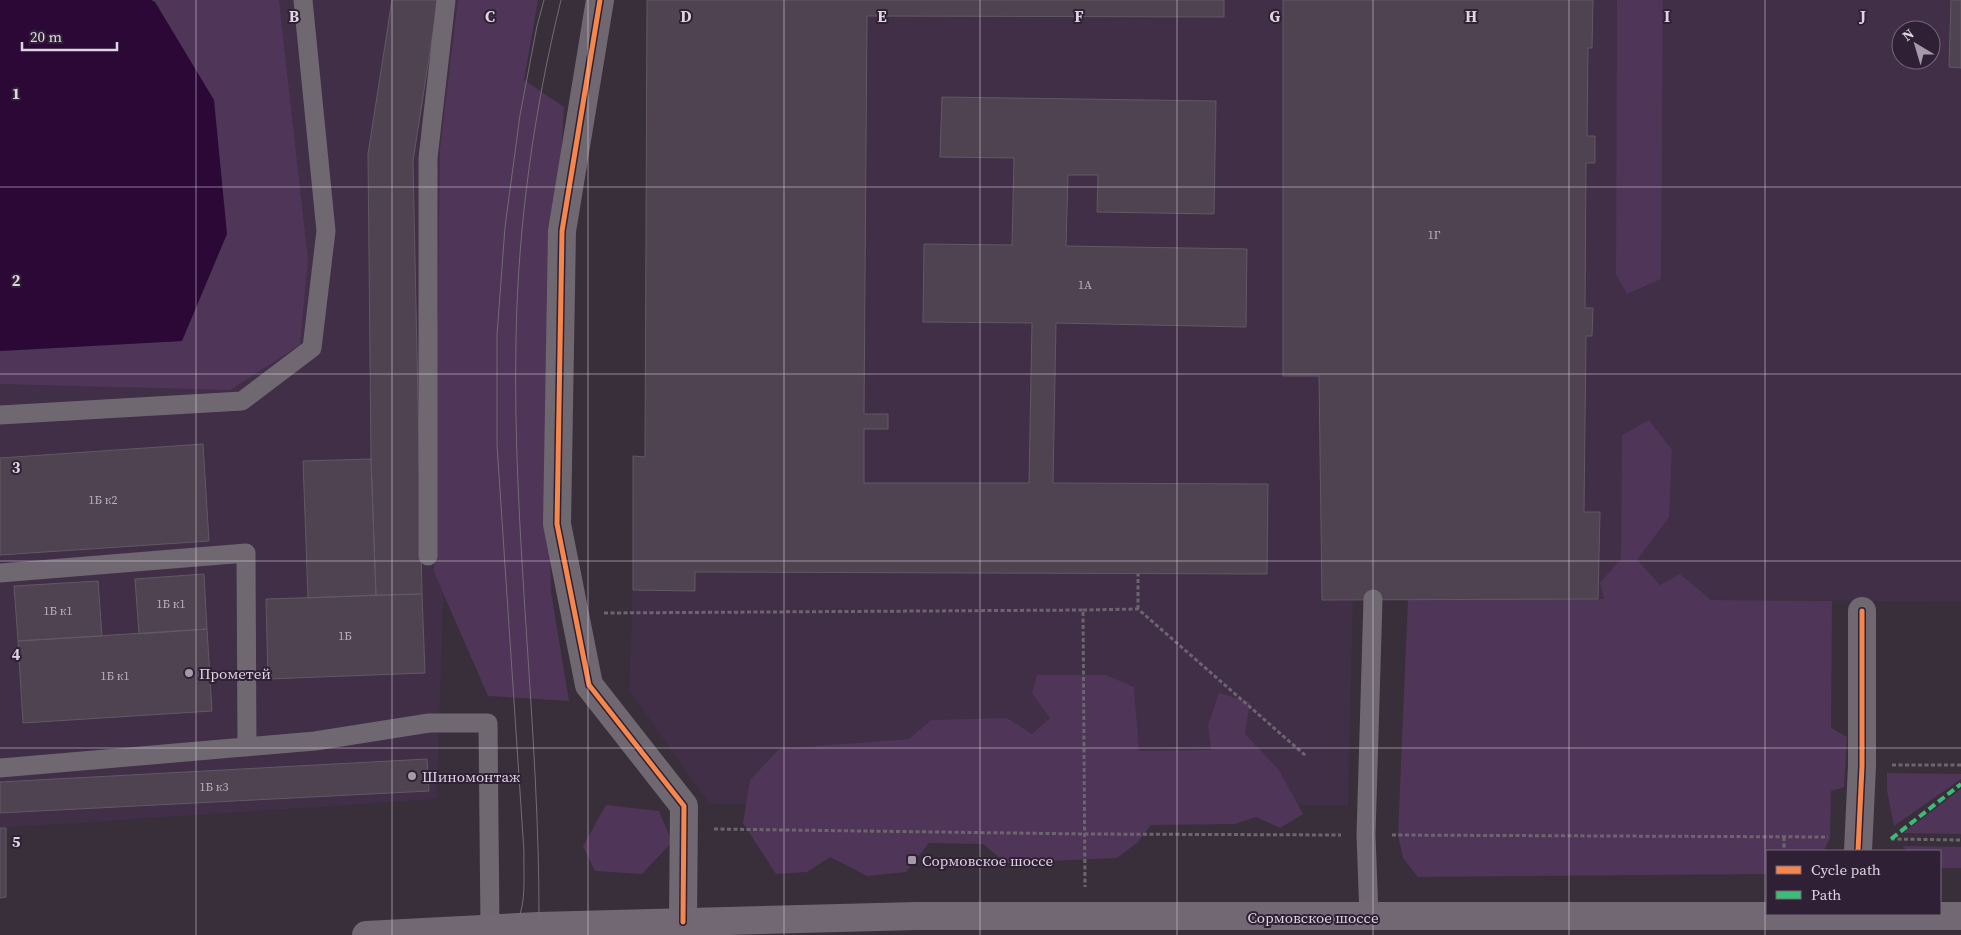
<svg xmlns="http://www.w3.org/2000/svg" width="1961" height="935" viewBox="0 0 1961 935" font-family="'Source Serif 4',serif">
<style>
.built{fill:#412e47;fill-rule:evenodd}
.green{fill:#4f3558}
.water{fill:#2b0836}
.building{fill:#4f4352;stroke:#615964}
.lines{fill:none;stroke-linecap:round;stroke-linejoin:round}
.path{stroke:#6c656e;stroke-width:3;stroke-dasharray:4 2.5;stroke-linecap:butt}
.lane{stroke:#6f6871;stroke-width:19}
.street{stroke:#6f6871;stroke-width:28}
.primary{stroke:#716874;stroke-width:28}
.tram{stroke:#736b75;stroke-width:1}
.quiet{stroke:#3abd76;stroke-width:4;stroke-dasharray:8 4;stroke-linecap:butt}
.cycleway-casing{stroke:#302035;stroke-width:8}
.cycleway{stroke:#f5874c;stroke-width:5}
.grid{fill:none;stroke:#ded4e2;stroke-width:1;stroke-opacity:0.55}
.poi-dot{fill:#a49aa8;stroke:#302035;stroke-width:2}
.labels{text-anchor:middle;dominant-baseline:central;stroke-width:4;stroke-linejoin:round;paint-order:stroke}
.number-label{font-size:12px;fill:#bab0be}
.poi-label{font-size:15px;fill:#ded4e2;stroke:#302035;text-anchor:start}
.street-label{font-size:15px;fill:#ded4e2;stroke:#302035}
.grid-label{font-size:16px;text-anchor:middle;font-weight:bold;fill:#ded4e2;stroke:#302035;stroke-width:4;stroke-linejoin:round;paint-order:stroke}
</style>
<rect width="100%" height="100%" fill="#382f3b"/>
<!-- built -->
<path class="built" d="M0 0H462L437 799 0 828Z
M647 0H1961V602L1628 599 1353 600 1348 805 709 804 629 690 632 613 633 456H645ZM1901 30H1931V60H1901Z"/>
<!-- green -->
<path class="green" d="M151 0H279L308 260 300 345 230 390 0 384V351L182 341 155 2Z
M458 0H538L524 80 564 107 548 395 551 592 569 701 488 696 434 572 440 149Z
M1617 0H1663L1661 279 1627 294 1616 274Z
M1649 420 1672 450 1669 517 1637 560 1660 585 1680 574 1711 600 1832 601 1831 728 1847 737 1844 787 1831 791 1830 837 1824 851H1767V874L1418 877 1403 858 1398 835 1408 599H1604L1600 583 1621 559 1622 435Z
M1037 675H1106L1134 687 1139 751 1211 750 1208 725 1219 693 1250 702 1245 734 1279 770 1303 814 1280 828 1256 817 1235 824 1151 825 1138 842 1117 858 1006 863 983 844 929 843 906 872 867 876 830 857 807 872 776 874 743 823 750 780 779 749 909 739 931 720 1007 718 1032 734 1050 718 1032 693Z
M1887 773 1961 774V779L1894 826 1887 791Z
M1961 789V834L1903 833Z
M606 805 659 811 672 842 642 874 595 871 583 846Z
M1903 846 1961 847V868H1940V851H1906Z"/>
<!-- water -->
<path class="water" d="M0 0H151L155 2 214 100 227 234 182 341 0 351Z"/>
<!-- building -->
<path class="building" d="M392 0H438L413 161 422 594 376 595 371 459 368 154Z
M647 0H1224V17L867 16 864 414H888V429H864V483H1029L1032 323 923 322 924 244 1012 245 1014 158 940 157 942 97 1216 101 1214 214 1097 212 1098 175H1068L1066 246 1247 249 1246 327 1056 323 1053 483 1268 484 1267 574 695 572V591L633 590V456L645 457Z
M1283 0H1593L1592 48H1588L1587 136H1595V163H1586L1585 308H1593L1592 336H1586L1584 512H1600L1598 599 1322 600 1319 376H1283Z
M1951 0H1961V68L1949 67Z
M203 444 209 541 0 555V458Z
M371 459 376 595 308 598 303 461Z
M204 574 207 629 139 634 135 579Z
M98 581 102 636 18 641 14 586Z
M422 594 425 673 268 679 266 599Z
M207 629 212 711 23 723 18 641Z
M427 759 429 791 0 813V782Z
M0 828H6V897L0 898Z"/>
<g class="lines">
<!-- path -->
<path class="path" d="M1138 609V574
M1083 610 1138 609 1306 756
M604 613 1083 610 1085 887
M1892 765H1961
M714 829 1085 834 1341 835
M1392 835 1828 837
M1784 837V851
M1891 839 1961 840"/>
<!-- lane -->
<path class="lane" d="M0 415 242 401 312 348 326 231 303 0
M428 556V158L446 0
M0 573 246 553 247 747
M0 768 315 741 429 723H488L490 929
M1369 916 1366 835 1373 599"/>
<!-- street -->
<path class="street" d="M600 0 562 231 557 524 589 685 684 806 683 922
M1858 851 1862 766V611"/>
<!-- primary -->
<path class="primary" d="M366 935 539 926 916 916H1961"/>
<!-- tram -->
<path class="tram" d="M507 935C529 917 523 878 524 852L497 445V335L505 227 520 115 537 26 544 0
M534 935 539 926C540 730 512 534 516 338 518 224 534 110 561 0"/>
<!-- quiet -->
<path class="quiet" d="M1891 839 1961 784"/>
<!-- cycleway casing -->
<g class="cycleway-casing">
<path id="cycleway" d="M600 0 562 231 557 524 589 685 684 806 683 922
M1858 851 1862 766V611"/>
</g>
<!-- cycleway -->
<use href="#cycleway" class="cycleway"/>
</g>
<!-- grid -->
<path class="grid" d="M196 0V935M392 0V935M588 0V935M784 0V935M980 0V935M1177 0V935M1373 0V935M1569 0V935M1765 0V935M0 187H1961M0 374H1961M0 561H1961M0 748H1961"/>
<!-- markers -->
<g class="poi-dot">
<circle cx="189" cy="673" r="5"/>
<circle cx="412" cy="776" r="5"/>
<rect x="907" y="855" width="10" height="10" rx="2.5"/>
</g>
<g class="labels">
<!-- number labels -->
<g class="number-label">
<text x="1434" y="235">1Г</text>
<text x="1085" y="285">1А</text>
<text x="103" y="500">1Б к2</text>
<text x="171" y="604">1Б к1</text>
<text x="58" y="611">1Б к1</text>
<text x="345" y="636">1Б</text>
<text x="115" y="676">1Б к1</text>
<text x="214" y="787">1Б к3</text>
</g>
<!-- poi labels -->
<g class="poi-label">
<text x="199" y="673">Прометей</text>
<text x="422" y="776">Шиномонтаж</text>
<text x="922" y="860">Сормовское шоссе</text>
</g>
<!-- street labels -->
<g class="street-label">
<text x="1313" y="917">Сормовское шоссе</text>
</g>
</g>
<g class="grid-label">
<text x="294" y="22">B</text>
<text x="490" y="22">C</text>
<text x="686" y="22">D</text>
<text x="882" y="22">E</text>
<text x="1079" y="22">F</text>
<text x="1275" y="22">G</text>
<text x="1471" y="22">H</text>
<text x="1667" y="22">I</text>
<text x="1863" y="22">J</text>
<text x="16" y="99">1</text>
<text x="16" y="286">2</text>
<text x="16" y="473">3</text>
<text x="16" y="660">4</text>
<text x="16" y="847">5</text>
</g>
<!-- legend -->
<rect x="1766" y="850" width="175" height="65" fill="#302035" stroke="#76687a"/>
<rect x="1776" y="866" width="25" height="8" fill="#f5874c" stroke="#76687a"/>
<text x="1811" y="875" font-size="15" fill="#ded4e2">Cycle path</text>
<rect x="1776" y="891" width="25" height="8" fill="#3abd76" stroke="#76687a"/>
<text x="1811" y="900" font-size="15" fill="#ded4e2">Path</text>
<!-- north arrow -->
<g transform="translate(1916 45) rotate(322)"><circle r="24" fill="#302035" stroke="#76687a"/>
<path d="M0-4L9 19L0 12L-9 19Z" fill="#a49aa8"/>
<text y="-8" font-size="14" font-weight="bold" text-anchor="middle" fill="#ded4e2">N</text>
</g>
<!-- scale -->
<path d="M22 42v8h95v-8" fill="none" stroke="#ded4e2" stroke-width="2.5"/>
<text x="30" y="42" font-size="15" fill="#ded4e2" stroke="#302035" stroke-width="4" paint-order="stroke">20 m</text>
</svg>
